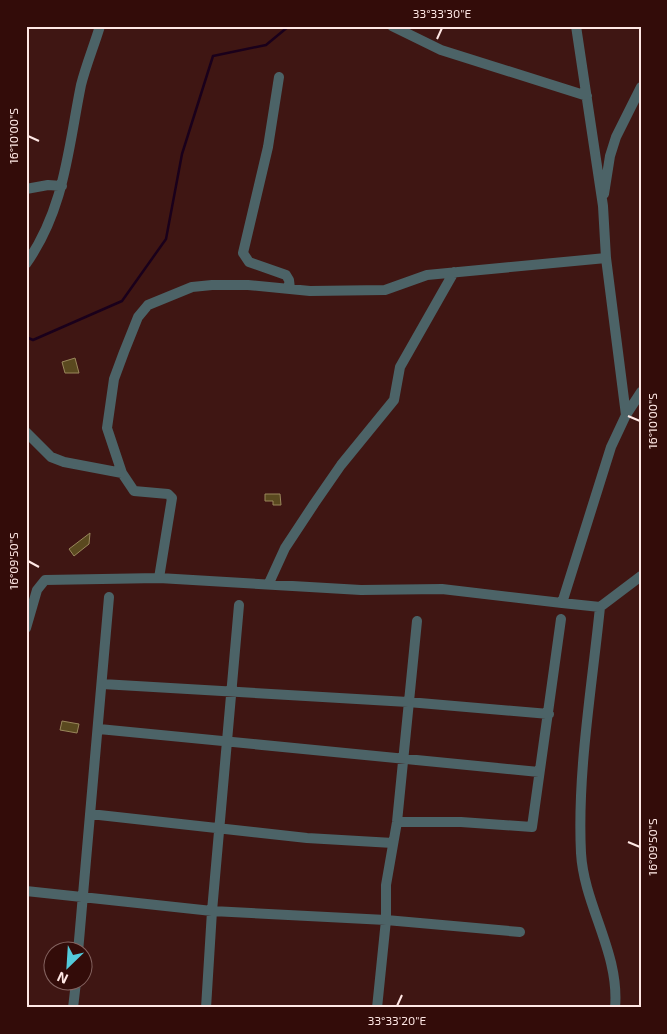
<svg xmlns="http://www.w3.org/2000/svg" width="667" height="1034" viewBox="0 0 667 1034" font-family="'Exo 2',sans-serif">
<style>
.lines{fill:none;stroke-linecap:round;stroke-linejoin:round}
.stream{stroke:#1a001b;stroke-width:2.5}
.building{fill:#5a491f;stroke:#99865b}
.minor{stroke:#4c6367;stroke-width:10}
.ticks{fill:none;stroke:#ffe8e5;stroke-width:2}
.neatline{fill:none;stroke:#ffe8e5;stroke-width:2}
.ticks-label{font-size:12px;text-anchor:middle;fill:#ffe8e5}
</style>
<rect width="100%" height="100%" fill="#3f1613"/>
<g class="lines">
<!-- stream -->
<path class="stream" d="M26 337 33 340 122 301 166 239 182 154 213 56 266 45 289 26"/>
</g>
<!-- building -->
<path class="building" d="M75 358 79 373H65L62 362Z
M265 494H280L281 505H273V501H265Z
M90 533 89 544 74 556 69 549Z
M62 721 79 724 77 733 60 730Z"/>
<g class="lines">
<!-- minor -->
<path class="minor" d="M392 26 441 50 587 96
M279 77 268 147 243 253 249 262 286 275 289 280 290 289
M26 189 48 185 62 186
M604 194 610 156 616 137 641 87
M26 264C65 208 68 149 81 85 86 65 94 46 100 26
M626 415 641 392
M26 432 51 457 64 462 122 473
M159 578 172 498 168 494 134 491 122 473 107 428 114 379 124 352 138 317 148 305 192 287 212 285H248L310 291 385 290 427 275 606 258
M269 583 285 548 314 504 341 465 394 400 400 367 454 272
M562 603 600 607 641 576
M600 607C592 687 577 773 581 853 584 906 620 953 615 1008
M26 628 37 590 45 580 159 578 361 590 442 589 562 603 611 447 626 415 606 258 603 206 576 26
M102 684 408 702 549 714
M99 729 539 772
M90 814 307 838 393 843
M397 822H461L532 827 561 619
M26 891 212 911 386 920 520 932
M78 952 109 597
M73 1008 76 982
M206 1008 212 911 239 605
M377 1008 386 920V885L397 822 417 621"/>
</g>
<!-- ticks -->
<path class="ticks" d="M437 39 442 28M28 136 39 141M628 416 640 421M28 561 39 567M628 842 640 847M397 1006 402 995"/>
<!-- border -->
<rect width="667" height="1034" fill="none" stroke="#330c09" stroke-width="55"/>
<!-- north arrow -->
<g transform="translate(68 966) rotate(205)"><circle r="24" fill="#330c09" stroke="#856461"/>
<path d="M0-4L9 19L0 12L-9 19Z" fill="#53cbdb"/>
<text y="-8" font-size="14" font-weight="bold" text-anchor="middle" fill="#ffe8e5">N</text>
</g>
<rect x="28" y="28" width="612" height="978" class="neatline"/>
<g class="ticks-label">
<text x="442" y="18">33°33'30"E</text>
<text transform="translate(14 136) rotate(-90)" y="4">16°10'00"S</text>
<text transform="translate(653 421) rotate(-90)" y="4">16°10'00"S</text>
<text transform="translate(14 561) rotate(-90)" y="4">16°09'50"S</text>
<text transform="translate(653 847) rotate(-90)" y="4">16°09'50"S</text>
<text x="397" y="1025">33°33'20"E</text>
</g>
</svg>
